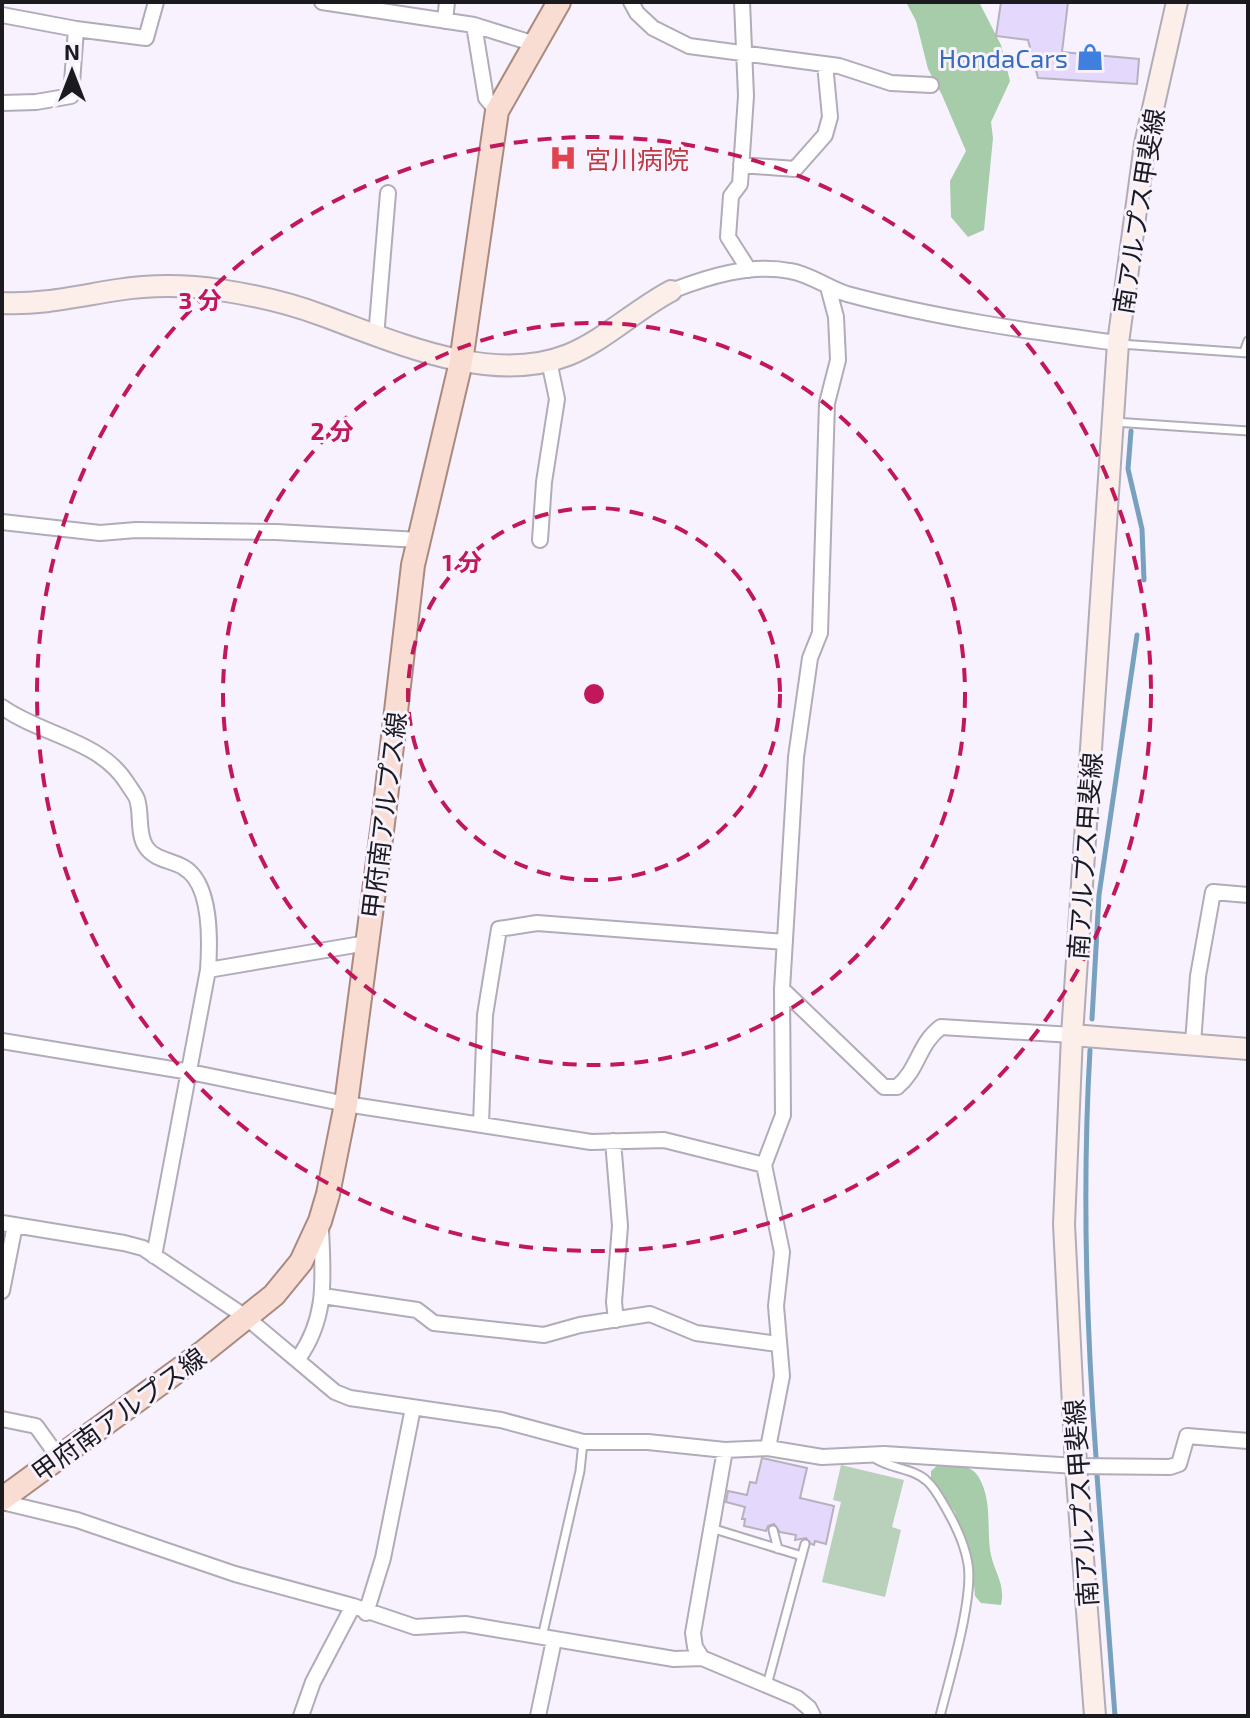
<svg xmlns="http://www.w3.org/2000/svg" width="1250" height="1718" viewBox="0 0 1250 1718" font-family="'Exo 2','Noto Sans JP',sans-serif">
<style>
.green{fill:#b9d1bb}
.forest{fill:#a6cca9}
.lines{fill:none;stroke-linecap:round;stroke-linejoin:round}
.stream{stroke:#77a1be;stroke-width:5}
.building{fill:#e4d8fc;stroke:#b6b2bd;stroke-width:2}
.lane-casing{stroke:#b1acb7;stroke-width:11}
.street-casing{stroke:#b1acb7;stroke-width:18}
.secondary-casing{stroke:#b1acb7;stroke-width:24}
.primary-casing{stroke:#a98a81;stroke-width:26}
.lane{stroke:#fff;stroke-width:7}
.street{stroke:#fff;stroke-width:14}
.secondary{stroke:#fceee9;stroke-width:20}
.primary{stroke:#f9ddd3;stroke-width:22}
.ring{fill:none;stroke:#c2185b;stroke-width:4;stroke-dasharray:14 10}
.labels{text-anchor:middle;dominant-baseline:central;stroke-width:6;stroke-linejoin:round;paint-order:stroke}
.shop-label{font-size:26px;fill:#366cbe;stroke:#f7f2fe;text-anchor:end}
.health-label{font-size:26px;fill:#be3a42;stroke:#f7f2fe;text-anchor:start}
.street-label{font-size:26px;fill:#1b1a1e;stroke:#f7f2fe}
.centre{fill:#c2185b;stroke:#f7f2fe;stroke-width:4}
.ring-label{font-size:24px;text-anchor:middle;font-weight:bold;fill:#c2185b;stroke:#f7f2fe;stroke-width:6;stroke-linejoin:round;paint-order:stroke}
</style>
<rect width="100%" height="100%" fill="#f7f2fe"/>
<!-- green -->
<path class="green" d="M841 1465 904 1480 892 1527 901 1530 885 1597 822 1582 841 1502 833 1500Z"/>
<!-- forest -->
<path class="forest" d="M906 2H979L1001 45 1010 81 991 122 993 138 984 230 968 237 951 217 950 181 966 151 942 95 928 69 916 21Z
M938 1465C951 1465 970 1463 978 1476 992 1498 987 1526 990 1550 993 1571 1006 1583 1001 1605L981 1603 975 1596 973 1573 955 1512 931 1480V1471Z"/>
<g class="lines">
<!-- stream -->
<path class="stream" d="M1131 431 1128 469 1142 529 1144 580
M1092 1019 1099 895 1137 635
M1090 1050C1082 1186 1086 1321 1096 1457
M1097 1475 1115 1716"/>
</g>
<!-- building -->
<path class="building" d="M1001 2H1068L1062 52 1139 59 1137 84 1038 78 1028 40 996 36Z
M762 1458 807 1468 800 1498 834 1506 826 1544 815 1541 814 1545 811 1544 806 1538 795 1540 796 1535 780 1532 774 1524 768 1526 766 1531 744 1526 745 1519H742L745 1507 726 1502 728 1491 747 1495 750 1482 756 1483Z"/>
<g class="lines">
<!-- lane casing -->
<g class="lane-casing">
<path id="lane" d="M1120 344 1248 353
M1244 352 1248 341
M1114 422 1248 431
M872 1456C887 1469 912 1467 927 1481 936 1489 942 1502 948 1512 957 1528 965 1545 968 1564 974 1598 949 1680 940 1716
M711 1528 802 1556
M773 1530 778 1549
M542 1637 580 1471 583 1442
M767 1685 805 1544"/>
</g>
<!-- street casing -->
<g class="street-casing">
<path id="street" d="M322 2 474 25 535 44
M631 2 637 13 653 28 689 46 839 66 891 83 931 85
M742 2 746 96 740 184 731 196 728 237 749 270
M2 15 76 29
M445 21 447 2
M474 25 486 98 497 111
M2 103 36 102 71 96 76 29 146 38 156 2
M741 165 795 169 825 135 830 117 825 64
M671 291C707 277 751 263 790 271 810 274 828 288 847 294 936 318 1027 331 1118 343
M376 337 388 193
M2 522 100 533 136 530 276 532 419 540
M540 540 544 482 557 399 549 361
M2 707C41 735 100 740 127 783 130 788 135 794 137 799 142 814 137 834 146 847 155 860 171 860 183 867 212 883 210 941 208 970L154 1256
M208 970 367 943
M782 989 884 1087H897C919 1069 918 1044 941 1027L1072 1035
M2 1041 190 1072 346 1104 591 1142 664 1140 764 1165
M1193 1043 1198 976 1213 892 1248 895
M481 1124 485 1015 499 929 537 923 785 942
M613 1141 620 1226 614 1302 616 1320
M2 1223 124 1243 143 1248 247 1318 335 1392 350 1398 501 1420 583 1442H648L725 1450 768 1448 822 1457 884 1454 1076 1466 1170 1467 1179 1464 1187 1436 1248 1441
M2 1291 15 1225
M323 1296 417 1310 434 1323 544 1335 580 1325 650 1314 696 1333 778 1344
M298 1359C328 1317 323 1277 321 1229
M2 1419 36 1426 59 1458
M768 1448 782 1376 776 1306 782 1252 764 1165 783 1115 782 989 796 757 810 658 820 633 827 403 838 360 836 317 828 287
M725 1450 693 1633 695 1647 702 1658 797 1698 809 1708 813 1716
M2 1502 77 1520 235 1574 353 1606 415 1627 465 1624 674 1659 702 1658
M366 1613 383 1558 413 1408
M301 1716 313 1682 353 1606
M538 1716 554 1640"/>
</g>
<!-- secondary casing -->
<g class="secondary-casing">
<path id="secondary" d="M2 303C42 305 78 296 117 290 150 285 187 285 220 290 253 295 289 303 321 315 393 341 490 386 568 355 605 340 635 310 671 291
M1072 1035 1248 1049
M1095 1716 1076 1466 1064 1224 1072 1035 1118 343 1145 144 1177 2"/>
</g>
<!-- primary casing -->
<g class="primary-casing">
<path id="primary" d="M2 1499 202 1353 274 1295 301 1262 320 1221 328 1194 346 1104 383 823 413 565 461 362 497 111 559 2"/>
</g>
<!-- lane -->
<use href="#lane" class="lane"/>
<!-- street -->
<use href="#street" class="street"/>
<!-- secondary -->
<use href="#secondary" class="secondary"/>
<!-- primary -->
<use href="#primary" class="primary"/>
</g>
<!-- distance rings -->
<g class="ring">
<circle cx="594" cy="694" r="186"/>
<circle cx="594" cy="694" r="371"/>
<circle cx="594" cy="694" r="557"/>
</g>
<!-- icons -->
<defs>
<g id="shop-bare" transform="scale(2.16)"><path d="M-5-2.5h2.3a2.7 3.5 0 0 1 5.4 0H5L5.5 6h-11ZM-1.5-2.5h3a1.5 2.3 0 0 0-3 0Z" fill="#3f7fe0" stroke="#f7f2fe" stroke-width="2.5" paint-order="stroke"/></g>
<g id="hospital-bare" transform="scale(2.16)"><path d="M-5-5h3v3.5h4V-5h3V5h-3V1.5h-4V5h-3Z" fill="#e0444e" stroke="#f7f2fe" stroke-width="2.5" paint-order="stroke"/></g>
</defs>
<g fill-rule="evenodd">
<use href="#shop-bare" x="1090" y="57"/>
<use href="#hospital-bare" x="563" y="158"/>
</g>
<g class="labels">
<!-- shop labels -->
<g class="shop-label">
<text x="1068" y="57">HondaCars</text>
</g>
<!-- health labels -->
<g class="health-label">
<text x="585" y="158">宮川病院</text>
</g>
<!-- street labels -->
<g class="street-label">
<text transform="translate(1138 211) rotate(-81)">南アルプス甲斐線</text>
<text transform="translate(383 815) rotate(-83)">甲府南アルプス線</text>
<text transform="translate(1084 856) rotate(-86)">南アルプス甲斐線</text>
<text transform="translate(118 1414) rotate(-36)">甲府南アルプス線</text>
<text transform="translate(1080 1503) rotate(-94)">南アルプス甲斐線</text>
</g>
</g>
<circle cx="594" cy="694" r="12" class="centre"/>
<g class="ring-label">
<text x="200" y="309">3 分</text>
<text x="332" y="440">2 分</text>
<text x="462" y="571">1 分</text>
</g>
<!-- border -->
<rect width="1250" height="1718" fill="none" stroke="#1b1a1e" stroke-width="8"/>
<!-- north arrow -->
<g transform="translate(72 72)" stroke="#f7f2fe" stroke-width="6" paint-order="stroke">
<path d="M0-6L14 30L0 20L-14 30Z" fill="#1b1a1e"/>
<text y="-12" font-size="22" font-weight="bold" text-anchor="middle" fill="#1b1a1e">N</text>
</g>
</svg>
